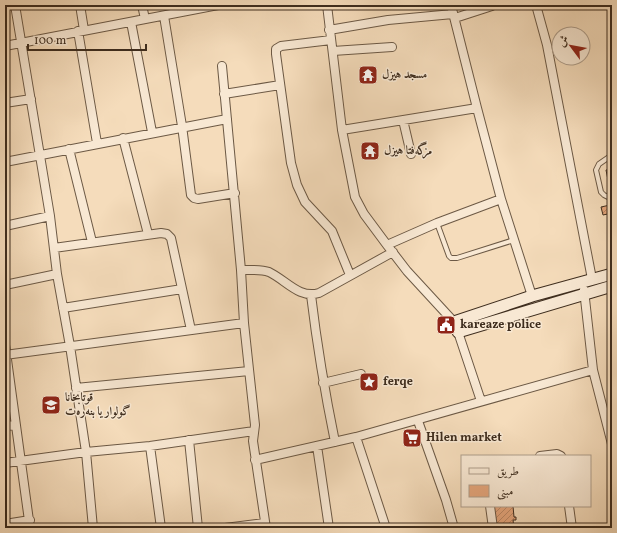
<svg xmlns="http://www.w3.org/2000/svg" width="617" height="533" viewBox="0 0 617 533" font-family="Vollkorn,Amiri,serif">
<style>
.building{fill:url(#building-hatch);stroke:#3e2d1e}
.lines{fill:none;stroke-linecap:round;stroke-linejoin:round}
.lane-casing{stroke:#6c5945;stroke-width:6}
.street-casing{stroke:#6c5945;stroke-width:10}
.secondary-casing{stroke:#3e2d1e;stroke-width:13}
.lane{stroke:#f8e8d3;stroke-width:4}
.street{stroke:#f8e8d3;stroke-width:8}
.secondary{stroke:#f8e8d3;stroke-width:11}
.labels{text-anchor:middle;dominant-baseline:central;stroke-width:3;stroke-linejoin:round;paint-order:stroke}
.poi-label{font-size:12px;font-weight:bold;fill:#3e2d1e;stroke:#f8e8d3;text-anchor:start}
</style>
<defs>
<pattern id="building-hatch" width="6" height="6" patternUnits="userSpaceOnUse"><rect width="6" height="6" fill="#e4a57b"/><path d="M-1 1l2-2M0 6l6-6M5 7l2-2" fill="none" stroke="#ba8764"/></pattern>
</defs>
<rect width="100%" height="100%" fill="#f5dcbb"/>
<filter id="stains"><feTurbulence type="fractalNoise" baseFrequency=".005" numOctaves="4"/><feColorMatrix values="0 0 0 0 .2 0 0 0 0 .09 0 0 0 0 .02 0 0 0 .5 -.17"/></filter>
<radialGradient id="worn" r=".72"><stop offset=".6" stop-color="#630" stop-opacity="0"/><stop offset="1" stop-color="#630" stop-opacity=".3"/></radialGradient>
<!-- building -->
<path class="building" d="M612 169V190H610L606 170Z
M610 205 612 213 603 215 601 207Z
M494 506H513L514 517H516V520H513L514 528H496Z"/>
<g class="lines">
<!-- lane casing -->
<g class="lane-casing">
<path id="lane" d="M612 155 599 164 596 170 601 192 604 195 612 199
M437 223 449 256 451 258H457L514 240"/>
</g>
<!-- street casing -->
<g class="street-casing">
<path id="street" d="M15 5 50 216 57 274 70 346 86 452 93 528
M80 5 84 30
M142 5 145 19
M327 5 342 130 355 197 364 214 387 245 407 271 454 322 458 332 481 401
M451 5 477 108 501 199 532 296
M536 5 547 45 592 279
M164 16 182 126 191 195 194 198 198 199 235 193
M455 18 492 6
M131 22 152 132
M329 30 388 20 453 14
M78 31 97 143
M331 40 281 46 276 49V54L291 163 297 185 305 202 332 231 350 275
M5 46 218 5
M333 51 392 47
M222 66 241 270 244 323 255 425 253 441 266 528
M224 94 280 85
M5 103 31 99
M403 120 411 154
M342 130 477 108
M123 138 148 234
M69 149 92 242
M5 162 227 119
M5 226 50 216
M387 245 437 223 501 199
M54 248 161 233 167 234 171 238 191 330
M241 270C250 270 261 269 269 272 286 280 299 299 319 293L393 252
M5 285 57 274
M584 290 593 370 612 444
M311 295C317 345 325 393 335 442
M63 308 182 289
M5 345 30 528
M5 355 244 323
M323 383 361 374
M76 388 249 371
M418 421 446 500 454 528
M5 426 16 425
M356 437 386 528
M189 440 198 528
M150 446 161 528
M317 446 329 528
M540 456 557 454 561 456
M255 460 356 437 593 370
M5 463 86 452 150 446 254 431
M490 506 493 528
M569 506 572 528
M5 524 30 520
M225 528 265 523"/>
</g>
<!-- secondary casing -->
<g class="secondary-casing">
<path id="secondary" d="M454 322 532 296 612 274
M458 332 612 286"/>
</g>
<!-- lane -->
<use href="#lane" class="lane"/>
<!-- street -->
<use href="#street" class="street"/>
<!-- secondary -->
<use href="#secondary" class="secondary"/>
</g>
<!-- icons -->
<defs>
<g id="temple-square" transform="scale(1)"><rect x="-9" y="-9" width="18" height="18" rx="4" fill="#8f2418" stroke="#f8e8d3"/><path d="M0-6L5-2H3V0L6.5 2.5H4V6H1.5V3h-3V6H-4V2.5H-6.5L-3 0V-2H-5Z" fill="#fff"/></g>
<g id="civic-square" transform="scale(1)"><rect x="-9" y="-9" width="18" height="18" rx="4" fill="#8f2418" stroke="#f8e8d3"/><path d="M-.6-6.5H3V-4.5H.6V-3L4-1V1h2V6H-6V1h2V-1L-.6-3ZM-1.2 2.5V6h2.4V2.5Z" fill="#fff"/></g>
<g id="sight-square" transform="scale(1)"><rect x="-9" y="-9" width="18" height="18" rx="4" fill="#8f2418" stroke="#f8e8d3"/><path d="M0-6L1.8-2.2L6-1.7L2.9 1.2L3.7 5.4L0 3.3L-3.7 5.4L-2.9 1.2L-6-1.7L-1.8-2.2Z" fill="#fff"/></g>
<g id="school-square" transform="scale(1)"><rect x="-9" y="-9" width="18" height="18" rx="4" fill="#8f2418" stroke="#f8e8d3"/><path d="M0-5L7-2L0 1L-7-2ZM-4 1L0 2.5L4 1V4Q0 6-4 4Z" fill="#fff"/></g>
<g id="supermarket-square" transform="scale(1)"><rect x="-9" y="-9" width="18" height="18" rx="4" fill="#8f2418" stroke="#f8e8d3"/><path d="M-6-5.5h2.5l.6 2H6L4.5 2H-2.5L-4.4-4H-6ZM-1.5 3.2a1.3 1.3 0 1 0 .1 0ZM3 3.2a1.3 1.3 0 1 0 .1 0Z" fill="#fff"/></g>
</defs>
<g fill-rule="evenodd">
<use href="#temple-square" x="368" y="75"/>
<use href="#temple-square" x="370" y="151"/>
<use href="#civic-square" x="446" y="325"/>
<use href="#sight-square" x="369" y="382"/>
<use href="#school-square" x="51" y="405"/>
<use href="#supermarket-square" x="412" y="438"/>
</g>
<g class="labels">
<!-- poi labels -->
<g class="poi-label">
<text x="382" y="75">مسجد هيزل</text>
<text x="384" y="151">مزگەفتا هیزل</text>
<text x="460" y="325">kareaze police</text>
<text x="383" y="382">ferqe</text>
<text x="65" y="398">قوتابخانا<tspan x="65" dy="14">گولوار یا بنەرەت</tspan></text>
<text x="426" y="438">Hilen market</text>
</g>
</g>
<!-- margin -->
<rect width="617" height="533" fill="none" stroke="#f5dcbb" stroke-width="20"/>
<rect x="6" y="6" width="605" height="521" fill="none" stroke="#3e2d1e" stroke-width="2"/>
<rect x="10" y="10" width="597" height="513" fill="none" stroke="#3e2d1e"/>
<!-- legend -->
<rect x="461" y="455" width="130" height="52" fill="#f8e8d3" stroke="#ae9d8b"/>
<rect x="469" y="468" width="20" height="6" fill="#f8e8d3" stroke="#ae9d8b"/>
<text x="497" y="475" font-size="12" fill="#3e2d1e">طريق</text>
<rect x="469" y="485" width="20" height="12" fill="#e4a57b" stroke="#ae9d8b"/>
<text x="497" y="495" font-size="12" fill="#3e2d1e">مبنى</text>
<!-- north arrow -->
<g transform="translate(571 46) rotate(302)"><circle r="19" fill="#f8e8d3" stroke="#ae9d8b"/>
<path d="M0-3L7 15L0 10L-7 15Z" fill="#8f2418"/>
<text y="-6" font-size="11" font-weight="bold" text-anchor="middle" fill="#3e2d1e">ش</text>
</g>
<!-- scale -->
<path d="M28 44v6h118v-6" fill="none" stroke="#3e2d1e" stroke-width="2"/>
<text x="34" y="44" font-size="12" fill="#3e2d1e" stroke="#f8e8d3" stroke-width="3" paint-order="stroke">100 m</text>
<rect width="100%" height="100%" filter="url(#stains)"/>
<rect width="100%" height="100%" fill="url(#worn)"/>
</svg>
